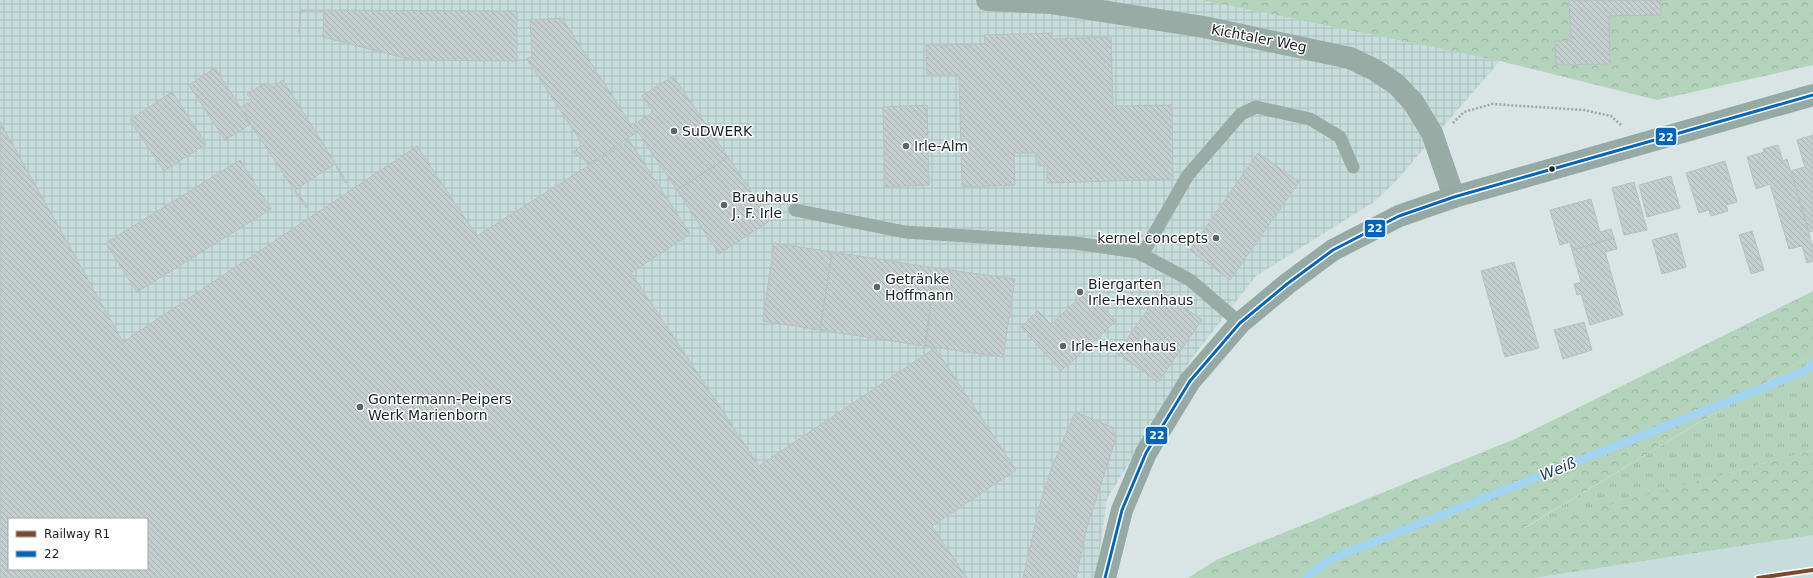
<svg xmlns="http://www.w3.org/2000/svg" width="1813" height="578" viewBox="0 0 1813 578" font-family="'DejaVu Sans',sans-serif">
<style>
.built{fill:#c6dddc}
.industrial{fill:url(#industrial-grid);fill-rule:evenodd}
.grass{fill:url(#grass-tufts)}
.forest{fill:url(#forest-crowns)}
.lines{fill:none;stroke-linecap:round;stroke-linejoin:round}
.stream{stroke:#a1d4f0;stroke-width:8}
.building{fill:url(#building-back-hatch);stroke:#b7c0c1;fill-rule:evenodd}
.path{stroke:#98a8a4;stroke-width:2.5;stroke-dasharray:2 2;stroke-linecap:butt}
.service{stroke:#98aba5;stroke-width:13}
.minor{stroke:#98aba5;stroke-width:22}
.secondary{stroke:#95aaa4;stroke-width:22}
.bus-1-casing{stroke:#fff;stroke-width:6}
.bus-1{stroke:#0065bd;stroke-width:3}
.rail-1-casing{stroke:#fff;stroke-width:7}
.rail-1{stroke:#7a4b2a;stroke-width:4}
.poi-dot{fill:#5c6666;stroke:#fff;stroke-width:1.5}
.bus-dot{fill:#182121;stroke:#fff;stroke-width:1.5}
.labels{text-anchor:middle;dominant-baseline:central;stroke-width:3;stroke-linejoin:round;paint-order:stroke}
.street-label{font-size:14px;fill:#182121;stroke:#fff}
.poi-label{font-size:14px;fill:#182121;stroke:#fff;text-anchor:start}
.water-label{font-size:15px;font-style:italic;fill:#183e53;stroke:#fff}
.line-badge{stroke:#fff;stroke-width:1.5}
.badge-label{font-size:11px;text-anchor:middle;font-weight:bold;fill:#fff}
</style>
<defs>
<pattern id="industrial-grid" width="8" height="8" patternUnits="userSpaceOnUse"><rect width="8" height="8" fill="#c6dddc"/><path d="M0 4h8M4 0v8" fill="none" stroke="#a9bdbc"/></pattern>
<pattern id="grass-tufts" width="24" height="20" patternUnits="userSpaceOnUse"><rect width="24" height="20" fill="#b4d3bc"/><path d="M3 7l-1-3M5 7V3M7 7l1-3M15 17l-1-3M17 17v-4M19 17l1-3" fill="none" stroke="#9ab5a1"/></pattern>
<pattern id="forest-crowns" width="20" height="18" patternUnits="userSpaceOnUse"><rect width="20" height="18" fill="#b4d3bc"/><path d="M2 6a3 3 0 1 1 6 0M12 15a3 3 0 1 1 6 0" fill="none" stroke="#9ab5a1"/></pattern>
<pattern id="building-back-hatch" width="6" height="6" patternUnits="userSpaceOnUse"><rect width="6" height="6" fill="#c4cecf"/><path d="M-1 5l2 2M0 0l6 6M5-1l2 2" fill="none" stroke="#a8b1b1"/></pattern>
</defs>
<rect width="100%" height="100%" fill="#d9e5e5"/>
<!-- built -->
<path class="built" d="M1813 535V578H1534Z"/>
<!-- industrial -->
<path class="industrial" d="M0 0H1201L1500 61 1396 181 1374 202 1256 276 1192 358 1107 499 1096 578H0ZM9 519H147V569H9Z"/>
<!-- grass -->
<path class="grass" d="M1813 354V450L1523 529Z"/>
<!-- forest -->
<path class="forest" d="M1201 0H1813V65L1657 100 1500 61Z
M1813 291V354L1524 528 1813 450V535L1534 578H1188L1216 560 1515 439Z"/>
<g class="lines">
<!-- stream -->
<path class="stream" d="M1306 578 1328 560 1805 371 1813 364"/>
</g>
<!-- building -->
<path class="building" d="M1569 0H1660L1661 15 1609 16 1610 64 1556 65 1555 41H1571Z
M300 10 517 11V61L412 60 323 37 324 11H301L299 33Z
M562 18 636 133 589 164 573 152 583 145 527 59 532 56 530 20Z
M1052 33V39L1111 37 1113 106 1172 105 1173 179 1047 183V166H1038V153H1014L1015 185 962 187 959 75H927L926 45 985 44 984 35Z
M215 68 251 124 225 140 189 85Z
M673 76 728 157 677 190 633 125 653 112 642 96Z
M283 80 347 182 345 183 335 164 295 190 308 207 306 208 240 108 252 101 247 94 265 83 273 87Z
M172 92 206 144 164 171 130 120Z
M927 105 929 185 885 187 883 107Z
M0 122 123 342 417 146 477 236 629 140 690 234 631 273 759 466 935 348 1016 470 932 526 967 578H0ZM9 519H147V569H9Z
M1813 135V231L1809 232 1791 171 1805 167 1797 140Z
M1778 145 1783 161 1787 159 1813 247V261L1807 263 1802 246 1789 249 1770 184 1756 189 1747 157 1764 152 1763 149Z
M1258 153 1299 182 1230 280 1190 250Z
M728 157 771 220 719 254 677 190Z
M240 160 271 209 137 292 106 243Z
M1725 161 1737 202 1726 205 1728 211 1711 216 1709 210 1699 213 1686 173Z
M1671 176 1680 208 1647 217 1639 185Z
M1634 182 1647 230 1624 235 1612 188Z
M1591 199 1600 232 1611 229 1614 238 1572 250 1570 242 1560 245 1550 210Z
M1752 231 1764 270 1751 274 1739 235Z
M1677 233 1686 267 1662 274 1652 240Z
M1614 238 1617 249 1605 252 1623 315 1590 325 1581 294 1577 295 1574 284 1581 282 1572 250Z
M774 243 832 252 820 330 763 321Z
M832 252 936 268 925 346 820 330Z
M1514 262 1539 348 1505 357 1481 271Z
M936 268 1015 279 1003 357 925 346Z
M1087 291 1116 321 1061 371 1021 327 1038 311 1051 324Z
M1161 291 1202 320 1158 382 1117 353Z
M1584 322 1592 350 1563 359 1554 330Z
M1075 412 1112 427 1116 438 1087 527 1076 578H1023L1040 504 1052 467Z"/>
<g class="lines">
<!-- path -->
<path class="path" d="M1453 123 1464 112 1492 104 1584 110 1611 116 1621 125"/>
<!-- service -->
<path class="service" d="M795 210 905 232 1075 243 1137 252 1190 280 1240 323
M1142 255 1188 175 1241 114 1256 107 1310 119 1340 137 1353 167"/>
<!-- minor -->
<path class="minor" d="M987 0 1050 3 1204 27 1350 58 1375 70 1396 84 1413 102 1432 133 1454 197"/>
<!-- secondary -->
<path class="secondary" d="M1105 578 1122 510 1146 453 1190 381 1240 323 1287 284 1333 250 1399 216 1454 197 1813 95"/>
<!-- bus-1 casing -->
<g class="bus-1-casing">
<path id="bus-1" d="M1105 578 1122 510 1146 453 1190 381 1240 323 1287 284 1333 250 1399 216 1454 197 1813 95"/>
</g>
<!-- bus-1 -->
<use href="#bus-1" class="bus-1"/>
<!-- rail-1 casing -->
<g class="rail-1-casing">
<path id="rail-1" d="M1758 578 1813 570"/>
</g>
<!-- rail-1 -->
<use href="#rail-1" class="rail-1"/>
</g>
<!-- markers -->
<g class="poi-dot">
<circle cx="674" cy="131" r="4"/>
<circle cx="906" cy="146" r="4"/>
<circle cx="724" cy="205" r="4"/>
<circle cx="1216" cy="238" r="4"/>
<circle cx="877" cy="287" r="4"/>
<circle cx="1080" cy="292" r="4"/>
<circle cx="1063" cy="346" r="4"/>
<circle cx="360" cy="407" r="4"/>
</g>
<circle class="bus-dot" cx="1552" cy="169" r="3.5"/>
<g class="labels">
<!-- street labels -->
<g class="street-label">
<text transform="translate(1259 38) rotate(11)">Kichtaler Weg</text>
</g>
<!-- poi labels -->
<g class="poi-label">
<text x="682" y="131">SuDWERK</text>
<text x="914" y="146">Irle-Alm</text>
<text x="732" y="197">Brauhaus<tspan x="732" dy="16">J. F. Irle</tspan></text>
<text x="1208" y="238" text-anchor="end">kernel concepts</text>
<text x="885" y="279">Getränke<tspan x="885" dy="16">Hoffmann</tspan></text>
<text x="1088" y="284">Biergarten<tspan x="1088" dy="16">Irle-Hexenhaus</tspan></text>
<text x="1071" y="346">Irle-Hexenhaus</text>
<text x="368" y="399">Gontermann-Peipers<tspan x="368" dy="16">Werk Marienborn</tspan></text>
</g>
<!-- water labels -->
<g class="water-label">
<text transform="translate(1558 469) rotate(-22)">Weiß</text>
</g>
</g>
<g class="line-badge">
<rect x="1655" y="127" width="22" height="19" rx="4" fill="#0065bd"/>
<rect x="1364" y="219" width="22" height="19" rx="4" fill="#0065bd"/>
<rect x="1145" y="426" width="23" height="19" rx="4" fill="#0065bd"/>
</g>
<g class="badge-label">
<text x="1666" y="141">22</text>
<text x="1375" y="232">22</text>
<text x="1157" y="439">22</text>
</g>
<!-- legend -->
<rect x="8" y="518" width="140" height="52" fill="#ffffff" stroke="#a3a6a6"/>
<rect x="16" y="531" width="20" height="6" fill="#7a4b2a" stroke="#a3a6a6"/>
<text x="44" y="538" font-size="12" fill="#182121">Railway R1</text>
<rect x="16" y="551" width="20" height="6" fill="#0065bd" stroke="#a3a6a6"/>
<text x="44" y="558" font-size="12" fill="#182121">22</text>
</svg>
